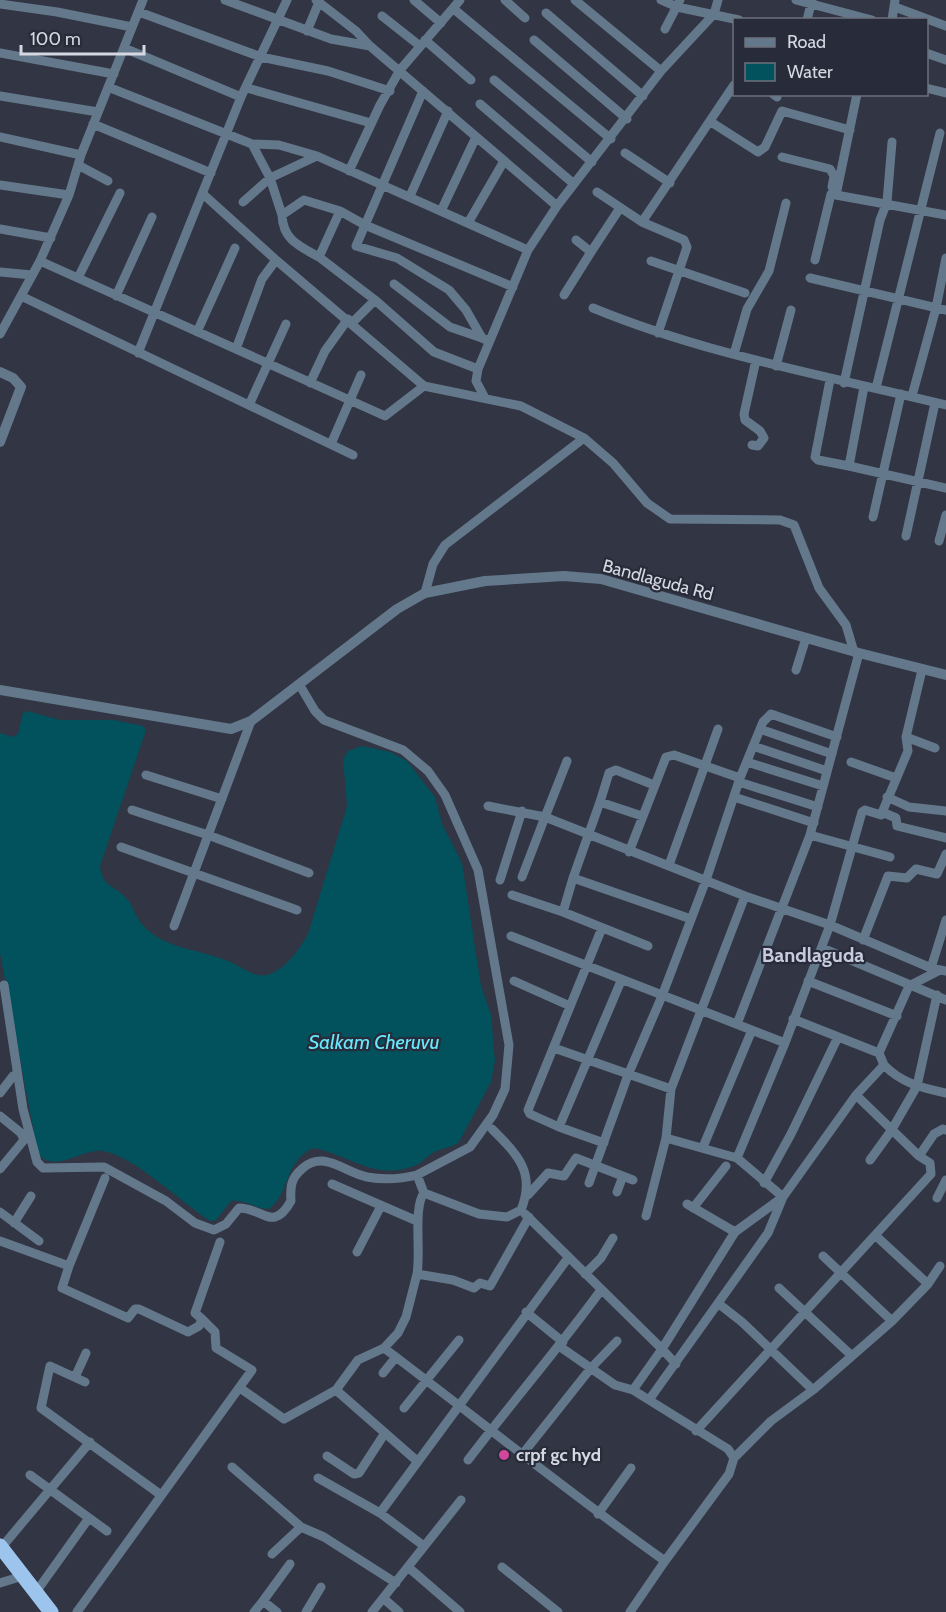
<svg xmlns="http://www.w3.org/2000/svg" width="946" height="1612" viewBox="0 0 946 1612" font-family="Cabin,sans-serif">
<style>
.water{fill:#01525c}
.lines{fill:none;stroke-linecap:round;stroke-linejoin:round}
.minor{stroke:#64788c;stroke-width:9}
.tertiary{stroke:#64788c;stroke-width:10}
.trunk{stroke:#9dc4ec;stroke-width:15}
.hotel-dot{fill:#d1479c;stroke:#282b39;stroke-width:2}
.labels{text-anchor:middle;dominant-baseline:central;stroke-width:4.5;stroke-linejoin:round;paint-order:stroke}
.street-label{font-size:18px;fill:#d6d8e1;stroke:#282b39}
.poi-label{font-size:18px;font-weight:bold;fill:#d6d8e1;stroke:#282b39;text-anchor:start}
.neighbourhood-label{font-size:20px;font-weight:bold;fill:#c7cbdd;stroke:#282b39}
.water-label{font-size:20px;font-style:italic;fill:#68eafe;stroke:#282b39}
</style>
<rect width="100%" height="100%" fill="#323543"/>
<!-- water -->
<path class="water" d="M27 711 60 720H114L143 726 146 730 100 866C103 889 114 884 127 899 133 906 135 916 141 923 162 949 199 949 228 961 240 965 253 978 266 975 283 972 300 949 308 934L347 806 343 759 348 751 362 746 390 752 407 761 435 797 442 824 462 863 481 986 491 1015 495 1061 491 1082 459 1142C452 1148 442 1148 434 1152 426 1157 420 1165 411 1167 372 1180 348 1154 313 1148 283 1162 292 1191 269 1209 255 1209 245 1199 231 1201L216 1220 210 1221C182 1203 134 1156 103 1151 82 1148 56 1174 38 1154L0 953V733L13 737 18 734 23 713Z"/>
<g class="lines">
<!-- minor -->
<path class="minor" d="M225 0 331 39 370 46 557 206
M316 0 356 31 370 46
M414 0 441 23
M505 0 525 18
M575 0 661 71
M661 0 677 7 739 20
M796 0 872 20
M0 4 57 12 132 27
M895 7 946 26
M455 10 611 139
M139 12 261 57 328 71 390 91
M546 13 643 96
M382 16 420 46
M807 20 812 0
M892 20 895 0
M665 29 680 0
M307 31 319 2
M425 40 471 80
M534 40 627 119
M124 48 241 97
M0 53 114 74
M926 53 946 60
M494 80 592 162
M108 87 252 144 270 178 282 215
M247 88 371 123
M926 88 946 93
M423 91 356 246 397 258 449 290 466 310 482 338 489 341
M773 94 777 97
M0 96 98 112
M480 104 574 184
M711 122 758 152 765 147 782 111 850 130
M93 124 211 173
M0 137 81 155
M252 144 279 145 317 156 528 250
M625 153 670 183
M782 157 830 169 834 176 832 187
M78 165 108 181
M349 171 380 105 400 70 460 0
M0 185 69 195
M597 192 642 222
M203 194 276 260 424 386 521 406 584 438 613 463 647 503 670 519 780 520 794 525 819 588 846 625 854 652
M836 195 946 215
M836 195 857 94
M410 196 448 111
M243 202 270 178 317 156
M340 211 319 257 375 300
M441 211 476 137
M468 223 504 161
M0 229 51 238
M576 240 591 252 620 208
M319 257C299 246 283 240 282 215L304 200 340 211 365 225 513 287
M815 260 831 194
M40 261 69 195 81 155 143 0
M651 261 745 293
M0 272 32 275
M78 278 120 193
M810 278 946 310
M394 284 450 327 482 338
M564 295 591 252
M21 296 353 455
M116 296 152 217
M593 308C707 355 828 376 946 405
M352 323 375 300 434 352 478 369
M197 332 235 248
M658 333 687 247 684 240 642 222 734 85
M0 334 40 261 385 416 424 386
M236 349 262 279 276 260
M138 353 241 97 287 0
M734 354 747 309 769 271 786 203
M776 366 791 310
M830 380 815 457 818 460 849 466 864 387
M310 383 325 351 348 319
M844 383 880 220 887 202 892 142
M876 388 940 133
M912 396 936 308 946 258
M485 398 476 381 478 369 528 250 557 206 661 71 714 14 718 0
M249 405 286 324
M331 444 361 375
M752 445 758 446 764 438 760 431 745 420 744 414 756 360
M849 466 946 488
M873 517 901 394
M906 536 935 403
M939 541 946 515
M425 593 433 564 445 545 584 438
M796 670 806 638
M299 684 315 711 324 720 403 750 428 771 445 795 478 870 509 1045 505 1089 493 1115 470 1147 417 1175
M760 729 832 754
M906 737 922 670
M753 746 827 771
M747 762 823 786
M851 762 896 778
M146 775 222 799
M739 782 818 807
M734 797 814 823
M887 797 909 807 946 811
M600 802 573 878 691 919
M488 806 545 817 567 761
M132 810 208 835 309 873
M882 812 896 818 897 826 946 838
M642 816 600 802 609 773 616 770 654 785
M810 835 890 857
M121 847 297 910
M629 852 666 757 674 755 740 778
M669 865 718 729
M522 877 545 817 745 896 830 925 931 968 946 971
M500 880 522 811
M512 895 563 912 648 946
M563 912 573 878
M174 926 251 721
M602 928 528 1110 530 1114 559 1127 621 981
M511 936 785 1043 830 925 862 812 865 810 881 815 908 751 906 737 935 748
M863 940 888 876 907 878 916 869 937 874 946 854
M822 948 946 1000
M931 968 946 920
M514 981 570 1006
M808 981 897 1016
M4 985 23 1109 37 1162 43 1168 104 1167 166 1201 195 1223 214 1230 226 1224 239 1208C263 1208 273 1233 291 1201 290 1186 291 1178 303 1168 324 1150 344 1172 367 1177 383 1180 401 1179 417 1175L424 1193
M793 1019 879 1053
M737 1024 810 835 859 653
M554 1048 671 1089
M884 1065C901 1083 922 1088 946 1093
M0 1093 13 1076
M856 1095 919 1156 934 1134 943 1129 946 1130
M0 1116 21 1133 24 1140 0 1169
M559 1127 604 1143
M666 1138 737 1158 783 1197 856 1095 884 1065 879 1053 909 986 940 970
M703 1147 752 1030
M737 1158 785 1043
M870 1160 891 1131 917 1086 937 995
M589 1183 628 1075 662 996 706 880 740 778 763 722 771 714 837 737
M764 1183 791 1134 838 1037
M332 1184 417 1221
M617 1192 623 1176
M528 1195 548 1173 564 1176 576 1158 633 1180
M937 1198 946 1180
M687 1204 735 1232
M693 1208 726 1166
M0 1212 39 1241
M525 1214 662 1349 633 1390 649 1400
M646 1216 666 1138 671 1089 745 896
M14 1223 31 1196
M875 1235 928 1284
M0 1241 69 1266 62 1288 128 1318 135 1309H139L188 1332 199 1326 202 1319 215 1332 216 1348 252 1370 77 1612
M357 1252 381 1206
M823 1256 892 1321
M69 1266 105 1178
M417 1274C421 1252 413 1207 424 1193L479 1214 507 1217 521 1210C536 1173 518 1155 492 1129
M585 1274 601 1258 613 1238
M779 1288 851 1355
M719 1304 742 1322 813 1390
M526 1312 563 1342
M202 1319 195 1313 220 1242
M559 1346 615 1385 633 1390
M384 1348C478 1419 569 1493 665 1561L729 1474 734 1458 771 1421 813 1390 892 1321 928 1284 940 1266
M676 1364 662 1349 735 1232 783 1197
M383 1373 396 1357
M75 1377 86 1353
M85 1382 50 1366 41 1408 161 1495
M240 1388 284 1419 336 1390 358 1360 384 1348 398 1333 406 1317 417 1274 453 1280 474 1288 480 1283 490 1286 529 1217
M336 1390 417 1461
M404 1408 459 1340
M696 1431 931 1174 930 1163 919 1156
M327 1456 354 1474 359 1473 385 1433
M521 1456 591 1368 617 1341
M734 1458 728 1449 649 1400 768 1233 783 1197
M468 1460C512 1402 559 1348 601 1290
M232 1467 301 1527 324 1537 396 1583
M30 1475 107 1531
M318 1478 380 1513 568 1258
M380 1513 424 1546
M598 1514 631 1468
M1 1548 90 1442
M272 1554 301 1527
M408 1567 460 1612
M502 1567 558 1612
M0 1583 23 1576
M36 1592 89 1518
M383 1598 399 1612
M263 1601 290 1564
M254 1612 263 1601 277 1612
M306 1612 321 1587
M372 1612 461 1500
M630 1612 665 1561"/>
<!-- tertiary -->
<path class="tertiary" d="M0 372 13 378 21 387 0 442
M0 690 231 729 251 721 397 609 425 593 485 581 564 576 601 579 859 653 946 675"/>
<!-- trunk -->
<path class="trunk" d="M0 1546 51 1612"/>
</g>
<!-- markers -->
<circle class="hotel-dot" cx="504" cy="1455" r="6"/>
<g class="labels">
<!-- street labels -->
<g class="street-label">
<text transform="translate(658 580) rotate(15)">Bandlaguda Rd</text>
</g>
<!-- poi labels -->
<g class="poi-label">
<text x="516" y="1455">crpf gc hyd</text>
</g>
<!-- neighbourhood labels -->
<g class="neighbourhood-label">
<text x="813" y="955">Bandlaguda</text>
</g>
<!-- water labels -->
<g class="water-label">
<text x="374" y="1042">Salkam Cheruvu</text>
</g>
</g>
<!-- legend -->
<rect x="733" y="18" width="195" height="78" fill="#282b39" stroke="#6e707c" stroke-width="1.5"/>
<rect x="745" y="38" width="30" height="9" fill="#64788c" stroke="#6e707c" stroke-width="1.5"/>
<text x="787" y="48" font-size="18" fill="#d6d8e1">Road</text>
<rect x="745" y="63" width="30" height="18" fill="#01525c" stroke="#6e707c" stroke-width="1.5"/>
<text x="787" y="78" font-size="18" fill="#d6d8e1">Water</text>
<!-- scale -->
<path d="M21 45v9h123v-9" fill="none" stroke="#d6d8e1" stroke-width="3"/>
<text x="30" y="45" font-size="18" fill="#d6d8e1" stroke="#282b39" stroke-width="4.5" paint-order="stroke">100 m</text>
</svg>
